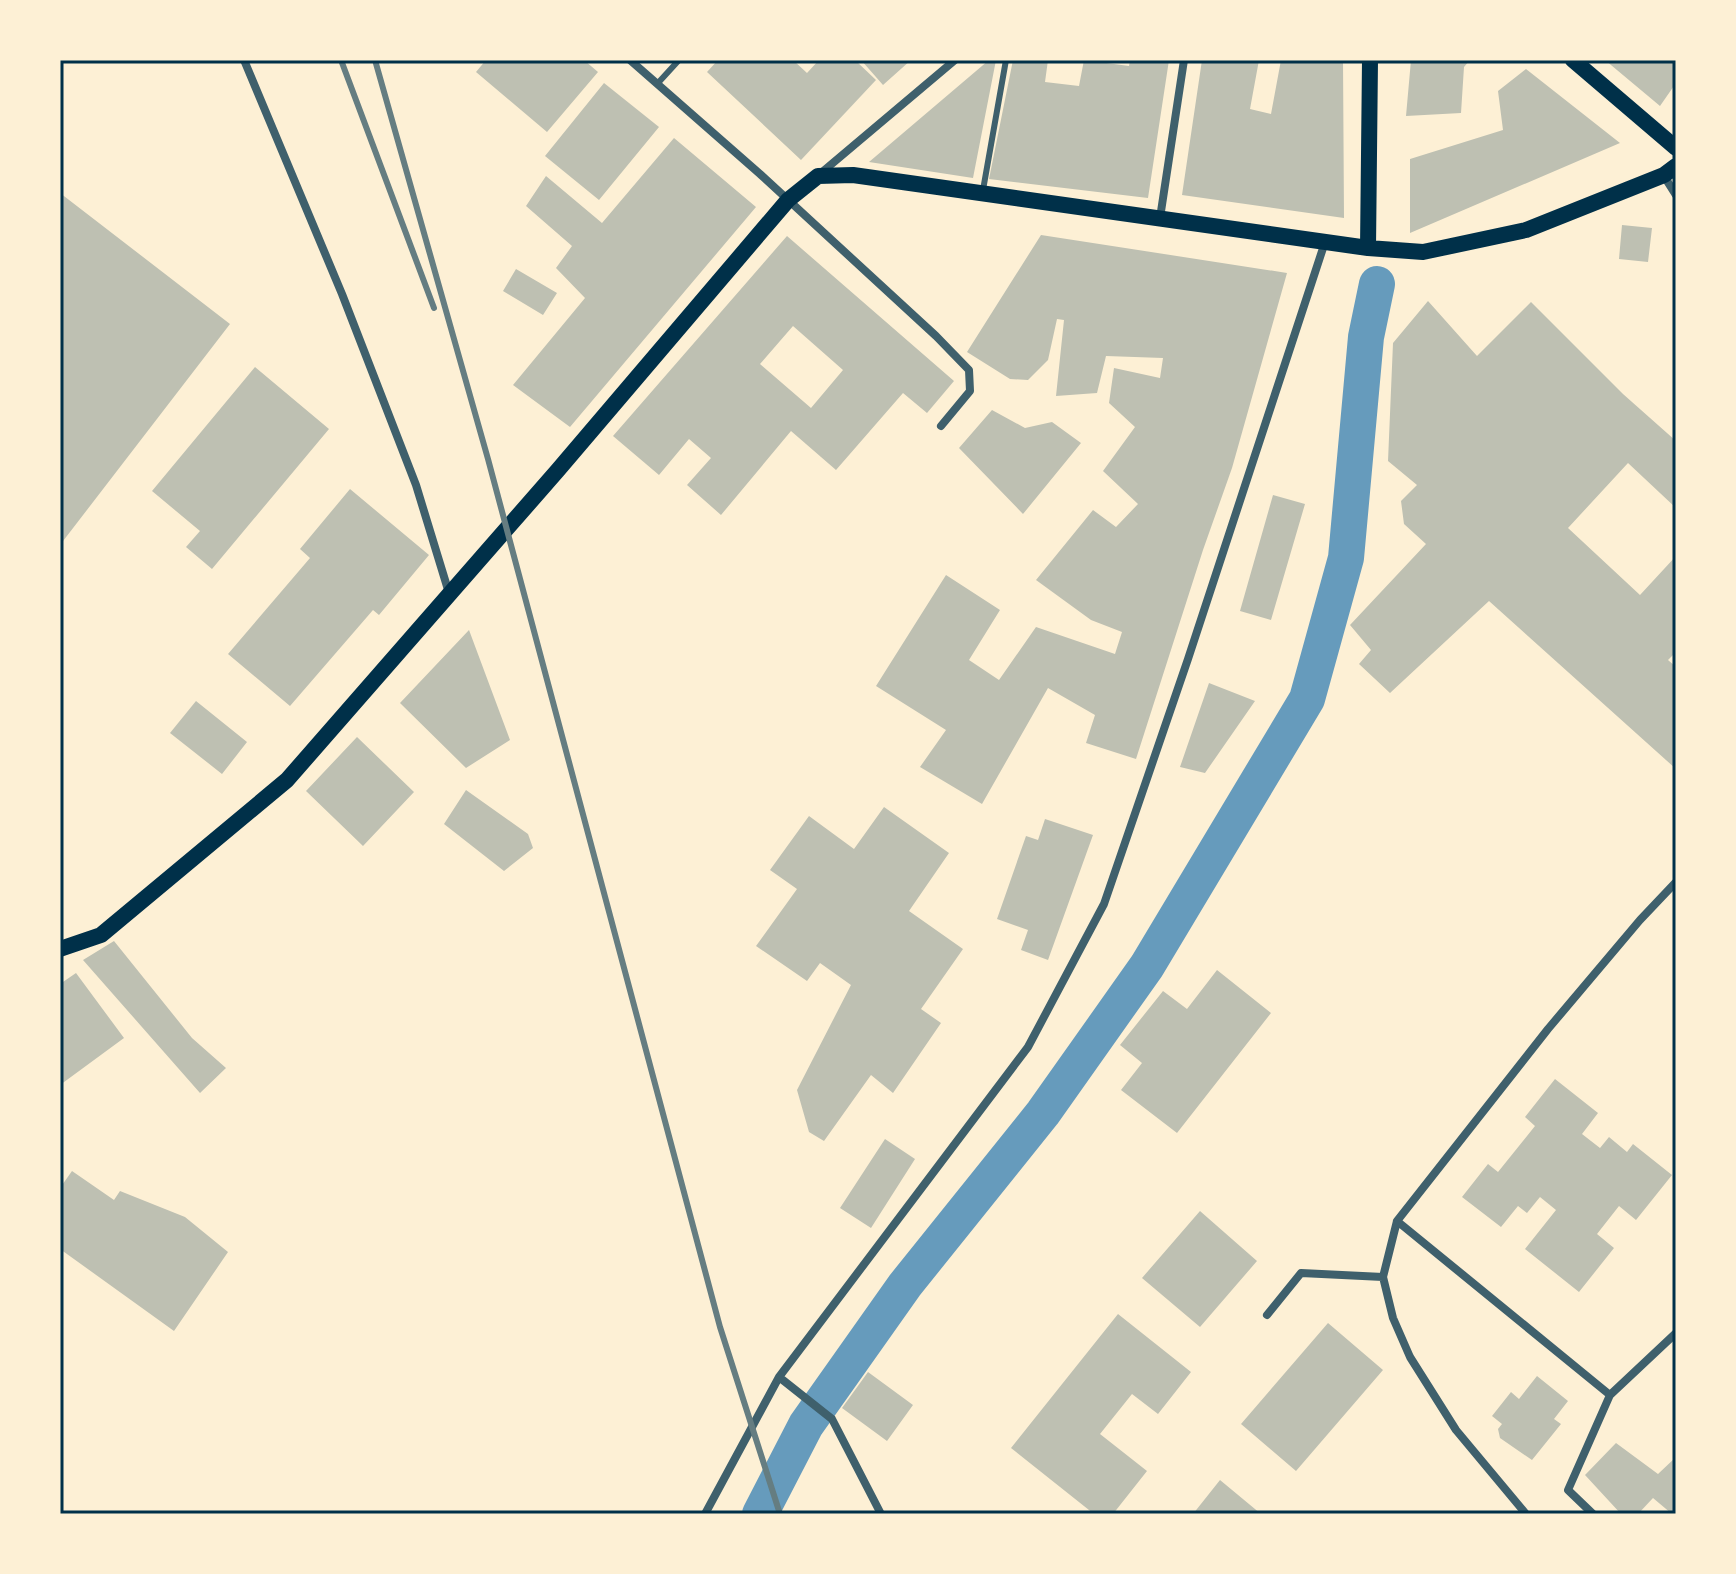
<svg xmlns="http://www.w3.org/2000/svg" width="1736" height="1574" viewBox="0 0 1736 1574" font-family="'PT Sans',sans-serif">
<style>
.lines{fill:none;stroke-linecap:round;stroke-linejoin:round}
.canal{stroke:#669bbc;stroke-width:36}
.building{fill:#bec0b2;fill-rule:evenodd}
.service{stroke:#3f606c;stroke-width:6}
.minor{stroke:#3f606c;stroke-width:8}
.secondary{stroke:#003049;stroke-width:16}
.rail{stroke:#657d81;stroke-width:6}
.neatline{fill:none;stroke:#003049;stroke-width:3}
</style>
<rect width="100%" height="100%" fill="#fdf0d5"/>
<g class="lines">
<!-- canal -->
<path class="canal" d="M760 1514 806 1425 905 1285 1043 1113 1147 966 1307 699 1346 558 1366 337 1377 284"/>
</g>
<!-- building -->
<path class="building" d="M486 60H584L598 72 547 132 476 72Z
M718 60H793L807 73 819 60H855L876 80 801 160 707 72Z
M861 60H911L883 85Z
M989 60H996L973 178 869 162Z
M1013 60H1048L1045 82 1079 86 1084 60 1129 66 1130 60H1169L1148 198 989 179Z
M1202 60H1259L1250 109 1271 114 1281 60H1343L1344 218 1182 195Z
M1411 60H1470L1464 67 1461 113 1406 116Z
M1605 60H1676V83L1660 106Z
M1526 69 1620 143 1410 233V159L1503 130 1498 91Z
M604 83 659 127 599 200 545 156Z
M674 138 756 207 570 427 513 385 585 298 556 268 572 246 526 206 546 176 602 223Z
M60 193 230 324 60 545Z
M1622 225 1652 228 1648 262 1619 259Z
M1041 235 1287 273 1232 468 1203 550 1136 759 1086 743 1095 715 1048 688 982 804 920 767 946 730 876 686 946 575 1000 610 969 660 999 680 1036 627 1115 654 1122 632 1091 620 1036 580 1093 510 1116 527 1138 504 1103 471 1135 427 1109 403 1114 368 1160 378 1163 358 1106 356 1097 393 1056 396 1064 320 1057 319 1048 360 1028 380 1010 379 967 352Z
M787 236 954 381 927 413 903 393 836 470 791 431 721 515 687 485 711 458 689 439 659 475 613 436ZM793 326 843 370 811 408 760 364Z
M516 269 557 293 543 315 503 291Z
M1428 301 1477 356 1531 302 1623 394 1676 441V508L1628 463 1568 528 1640 595 1676 556V652L1668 660 1676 667V769L1489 601 1390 693 1359 664 1371 650 1350 625 1426 544 1404 524 1401 501 1417 485 1388 461 1393 343Z
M255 367 329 429 212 569 186 547 200 531 152 491Z
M992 410 1025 428 1052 422 1081 443 1023 514 959 448Z
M350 489 429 555 379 615 373 610 290 706 228 654 310 558 300 549Z
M1273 495 1305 504 1271 620 1240 611Z
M469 630 510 740 466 768 400 703Z
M1209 683 1255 701 1205 773 1180 767Z
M196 701 247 742 222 774 170 733Z
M357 737 414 792 363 846 306 791Z
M466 790 528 834 533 848 504 871 444 824Z
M884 807 949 853 909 911 963 949 921 1009 941 1023 893 1093 871 1075 824 1141 809 1132 797 1090 851 985 820 963 807 981 756 946 797 889 770 870 809 816 854 849Z
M1045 819 1093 835 1048 960 1021 950 1028 930 997 919 1026 836 1038 840Z
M114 941 192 1038 226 1068 200 1093 83 960Z
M1217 970 1271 1013 1177 1133 1121 1090 1142 1063 1120 1045 1163 991 1187 1009Z
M76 973 124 1038 60 1085V984Z
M1555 1079 1598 1113 1582 1134 1600 1148 1609 1137 1627 1152 1633 1144 1672 1175 1636 1220 1619 1206 1597 1234 1614 1248 1579 1292 1525 1249 1556 1210 1540 1197 1527 1213 1518 1206 1501 1227 1462 1197 1488 1164 1498 1172 1535 1126 1525 1117Z
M885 1139 915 1159 871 1228 840 1208Z
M72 1171 114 1200 120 1191 185 1217 228 1252 174 1331 60 1249V1188Z
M1200 1211 1257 1261 1200 1327 1142 1278Z
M1118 1314 1191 1372 1158 1414 1132 1394 1100 1434 1147 1471 1113 1514H1094L1011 1448Z
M1328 1323 1383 1370 1296 1471 1241 1424Z
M868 1372 913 1405 887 1441 842 1408Z
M1537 1376 1568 1401 1554 1419 1561 1424 1532 1460 1500 1438 1498 1429 1502 1424 1492 1416 1511 1392 1519 1399Z
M1616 1443 1658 1474 1676 1457V1514H1672L1653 1498 1638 1514H1621L1585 1475Z
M1220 1480 1261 1514H1193Z"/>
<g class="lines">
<!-- service -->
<path class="service" d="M658 83 679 60
M983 190 1006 60"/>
<!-- minor -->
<path class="minor" d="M244 60 342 294 416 485 449 593
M630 60 760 174 936 336 969 370 970 391 941 426
M821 173 955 60
M1664 176 1676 195
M1160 218 1184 60
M1397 1221 1610 1395
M1267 1315 1301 1273 1383 1277
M779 1377 832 1419 881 1514
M705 1514 779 1377 1028 1047 1104 904 1188 659 1325 242
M1526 1514 1456 1430 1410 1357 1393 1318 1383 1277 1397 1221 1548 1029 1640 920 1676 882
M1593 1514 1568 1490 1610 1395 1676 1333"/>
<!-- secondary -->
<path class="secondary" d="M1573 60 1676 148
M1368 248 1370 60
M60 949 101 935 287 780 558 470 788 200 818 176 853 175 1368 248 1423 252 1526 230 1664 175 1676 166"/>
<!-- rail -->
<path class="rail" d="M341 60 434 308
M375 60 488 459 720 1327 780 1514"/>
</g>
<!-- border -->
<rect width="1736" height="1574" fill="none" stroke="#fdf0d5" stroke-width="124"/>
<rect x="62" y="62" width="1612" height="1450" class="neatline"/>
</svg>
